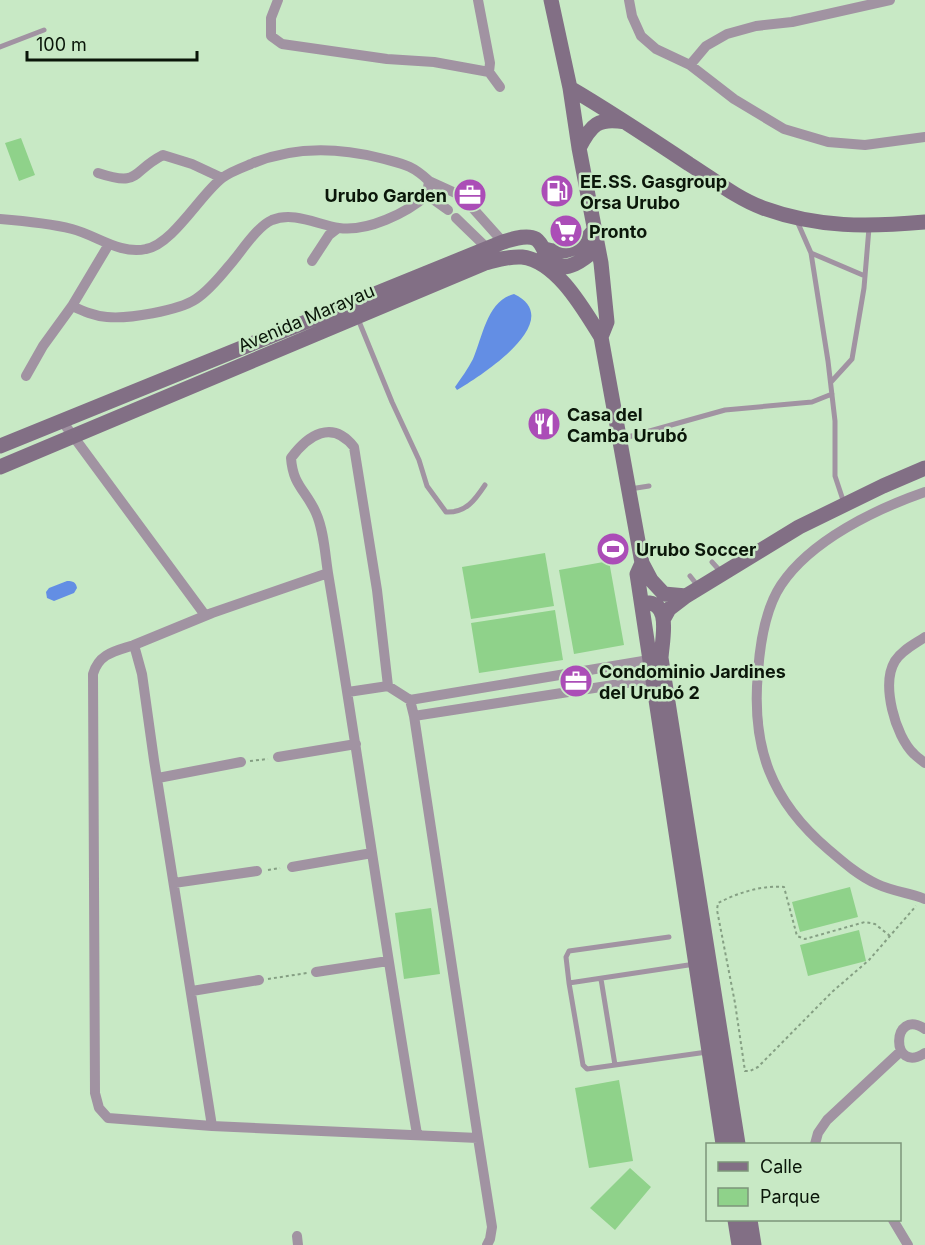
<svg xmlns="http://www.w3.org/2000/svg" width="925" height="1245" viewBox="0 0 925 1245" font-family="Inter,sans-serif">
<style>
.green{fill:#8fd28a}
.water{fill:#638ee4}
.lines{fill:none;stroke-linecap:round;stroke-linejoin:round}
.path{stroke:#859f83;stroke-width:2;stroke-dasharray:3 3;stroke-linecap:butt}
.lane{stroke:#a193a2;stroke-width:5}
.street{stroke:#a193a2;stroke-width:10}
.secondary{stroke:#826f85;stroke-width:15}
.labels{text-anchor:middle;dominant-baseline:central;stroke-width:5;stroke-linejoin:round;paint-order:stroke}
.poi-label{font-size:18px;font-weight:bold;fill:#0a1609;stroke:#c8e9c5;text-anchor:start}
.street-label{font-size:18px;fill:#0a1609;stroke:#c8e9c5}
</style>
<rect width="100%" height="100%" fill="#c8e9c5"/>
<!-- green -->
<path class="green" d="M21 138 35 175 19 181 5 143Z
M545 553 554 606 471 619 462 567Z
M609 561 624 645 574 654 559 570Z
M555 610 563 660 479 673 471 623Z
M850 887 858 917 800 932 792 902Z
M431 908 440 974 404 979 395 913Z
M859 930 866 961 808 976 800 945Z
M619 1080 633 1161 589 1168 575 1088Z
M630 1168 651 1187 615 1230 590 1208Z"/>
<!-- water -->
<path class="water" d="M514 294C568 320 481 376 457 390L455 387C461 378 468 369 473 359 483 336 487 301 514 294Z
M67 581C73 581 76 582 77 588L74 593 54 601 47 598 46 592 49 588Z"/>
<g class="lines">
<!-- path -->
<path class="path" d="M250 761 268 759
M268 870 280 868
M890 936 875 924 865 922 805 939 797 936 784 887C762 885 737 893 718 903L717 910 735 1003 745 1071H750L758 1067 832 992 869 960 916 906
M268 979 307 973"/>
<!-- lane -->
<path class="lane" d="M0 47 44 30
M797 221 811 253 828 361 835 421V476L844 503
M811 253 865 276
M358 319 392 402 419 460 427 486 446 512C466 513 475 500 485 485
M831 382 852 359 864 288 869 228
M621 439 725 410 812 402 832 394
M630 489 649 486
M712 562 721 572
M690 576 698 586
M695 964 569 983 583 1065 587 1069 707 1052
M601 979 615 1065
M569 983 566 957 569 951 669 937"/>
<!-- street -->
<path class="street" d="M278 0 271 18V36L282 44 387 59 434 62 489 72 500 87
M478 0 490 63 489 72
M629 0 632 16 641 36 656 49 690 65 734 99 784 129 828 142 865 145 925 137
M690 65 706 46 727 34 756 26 792 22 890 0
M98 173C141 187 130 172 163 155L192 164 222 178
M429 181 462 196
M427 195 448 210
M469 204 503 242
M456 218 488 249
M0 219C25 221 48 223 72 229 96 235 120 255 146 249 173 244 200 195 222 178 230 172 241 168 251 164 293 146 336 147 380 158 402 164 411 164 429 181L427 195C407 213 367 232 339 228 318 225 294 211 272 220 256 227 240 254 228 267 219 278 208 291 196 299 178 311 128 319 107 317 94 316 83 311 72 306
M312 261 329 235 338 228
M26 376 43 346 72 306 109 244
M62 421 205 615
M925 492C876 509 811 540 781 585 765 609 760 644 758 672 751 747 771 801 829 850 843 862 859 876 877 884 892 891 909 893 925 899
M328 573C325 554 324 531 316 513 306 490 293 486 291 458 308 435 332 419 354 447L377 590 388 686
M925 637C915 644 902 650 895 661 881 684 895 736 914 754 917 757 921 760 925 763
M134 645C116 651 99 653 93 674L95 1093 99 1108 108 1118 212 1126 478 1138 492 1227 490 1239 487 1245
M348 692 388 686 410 700 414 716 478 1138
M410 700 649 660
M414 716 652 679
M278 757 356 744
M158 778 241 762
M292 867 372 853
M174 883 257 871
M316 972 388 961
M192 991 259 980
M925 1029C891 1006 890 1076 925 1053
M212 1126 154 760 142 674 134 645 212 613 328 573C359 760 385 948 417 1134
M815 1144 818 1133 827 1120 901 1051
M893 1220 908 1245
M297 1236 298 1245"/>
<!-- secondary -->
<path class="secondary" d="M551 0 570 88 579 148 601 263 607 322 601 337 642 563 637 574 723 1144
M570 88C611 112 650 138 689 164 713 179 736 198 763 208 818 228 868 227 925 222
M579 148C591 125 598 117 625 122
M544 249C566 256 581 247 595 229
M0 446 503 242C513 239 527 234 536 239 543 244 544 253 549 259 564 278 587 257 598 247
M0 467 485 263C497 260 509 256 522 257 557 261 584 310 601 337
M642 563 651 580 664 594 686 596
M642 603C673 599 662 639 661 658L738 1144
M664 618 669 609 686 596 799 527 883 486 925 468
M735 1220 739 1245
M750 1220 754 1245"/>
</g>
<!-- icons -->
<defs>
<g id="fuel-disc" transform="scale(1.725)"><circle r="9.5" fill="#ab4db7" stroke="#c8e9c5"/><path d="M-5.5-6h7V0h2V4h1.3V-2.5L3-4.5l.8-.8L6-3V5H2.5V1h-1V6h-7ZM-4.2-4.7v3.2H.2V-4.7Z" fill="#fff"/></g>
<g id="office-disc" transform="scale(1.725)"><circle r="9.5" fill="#ab4db7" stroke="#c8e9c5"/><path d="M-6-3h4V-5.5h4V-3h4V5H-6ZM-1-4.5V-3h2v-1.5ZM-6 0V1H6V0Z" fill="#fff"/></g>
<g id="supermarket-disc" transform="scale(1.725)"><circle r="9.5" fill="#ab4db7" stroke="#c8e9c5"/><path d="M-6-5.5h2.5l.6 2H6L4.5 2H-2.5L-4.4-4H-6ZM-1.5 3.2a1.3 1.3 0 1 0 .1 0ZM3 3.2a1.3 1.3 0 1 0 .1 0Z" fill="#fff"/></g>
<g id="restaurant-disc" transform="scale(1.725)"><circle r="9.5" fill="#ab4db7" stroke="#c8e9c5"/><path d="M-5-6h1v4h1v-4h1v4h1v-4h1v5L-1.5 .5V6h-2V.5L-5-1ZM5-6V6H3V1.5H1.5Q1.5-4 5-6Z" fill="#fff"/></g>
<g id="stadium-disc" transform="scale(1.725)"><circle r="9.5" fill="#ab4db7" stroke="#c8e9c5"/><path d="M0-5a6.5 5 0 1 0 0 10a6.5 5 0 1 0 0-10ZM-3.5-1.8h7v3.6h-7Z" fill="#fff"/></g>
</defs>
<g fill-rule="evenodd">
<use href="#fuel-disc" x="557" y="191"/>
<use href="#office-disc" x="470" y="195"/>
<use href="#supermarket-disc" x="566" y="231"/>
<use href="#restaurant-disc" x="544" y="424"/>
<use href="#stadium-disc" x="613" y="549"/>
<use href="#office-disc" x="576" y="681"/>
</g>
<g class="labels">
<!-- poi labels -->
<g class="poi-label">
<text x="580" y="181">EE.SS. Gasgroup<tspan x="580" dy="21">Orsa Urubo</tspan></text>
<text x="447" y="195" text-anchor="end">Urubo Garden</text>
<text x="589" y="231">Pronto</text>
<text x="567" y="414">Casa del<tspan x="567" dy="21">Camba Urubó</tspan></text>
<text x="636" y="549">Urubo Soccer</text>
<text x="599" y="671">Condominio Jardines<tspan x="599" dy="21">del Urubó 2</tspan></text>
</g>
<!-- street labels -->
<g class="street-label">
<text transform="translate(306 318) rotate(-23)">Avenida Marayau</text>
</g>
</g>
<!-- legend -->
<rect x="706" y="1143" width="195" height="78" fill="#c8e9c5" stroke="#7c957a" stroke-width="1.5"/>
<rect x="718" y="1162" width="30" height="9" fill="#826f85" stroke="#7c957a" stroke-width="1.5"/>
<text x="760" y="1173" font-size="18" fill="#0a1609">Calle</text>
<rect x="718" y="1188" width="30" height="18" fill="#8fd28a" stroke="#7c957a" stroke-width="1.5"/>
<text x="760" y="1203" font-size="18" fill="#0a1609">Parque</text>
<!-- scale -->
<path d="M27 51v9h170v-9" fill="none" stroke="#0a1609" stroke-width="3"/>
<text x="36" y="51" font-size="18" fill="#0a1609" stroke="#c8e9c5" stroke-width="4.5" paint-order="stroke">100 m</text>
</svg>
